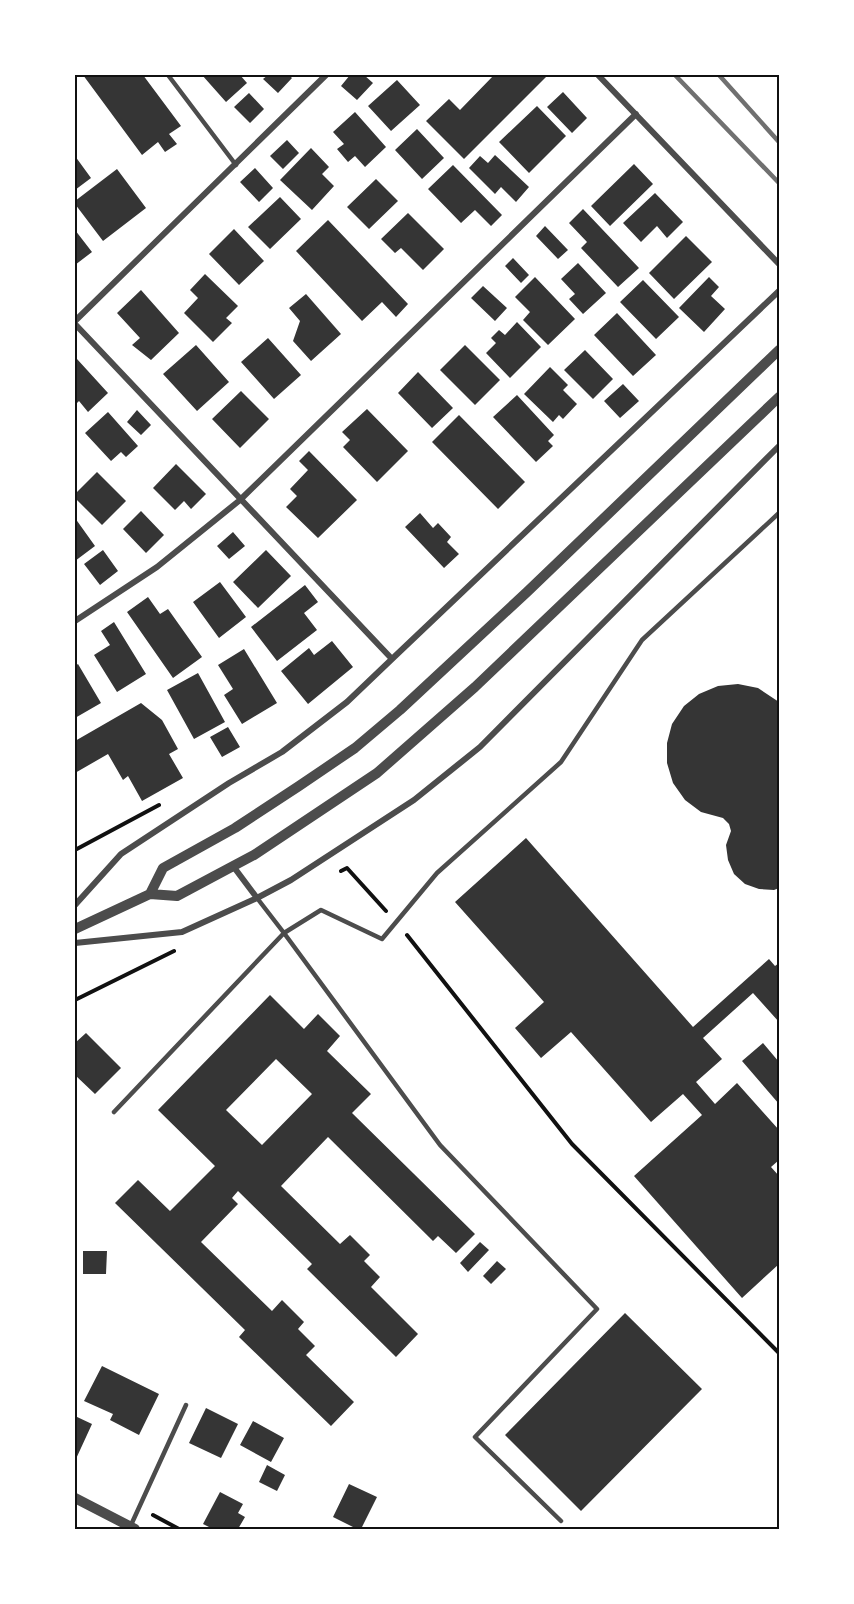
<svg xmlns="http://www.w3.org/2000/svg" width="854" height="1604" viewBox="0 0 854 1604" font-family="Lora,serif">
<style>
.building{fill:#353535;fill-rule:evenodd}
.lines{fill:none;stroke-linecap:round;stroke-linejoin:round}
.path{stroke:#111;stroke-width:4}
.service{stroke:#4c4c4c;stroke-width:4.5}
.minor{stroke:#4c4c4c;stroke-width:6}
.tertiary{stroke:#4c4c4c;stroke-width:10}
.rail{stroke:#707070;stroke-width:4.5}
.neatline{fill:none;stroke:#111;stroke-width:2}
</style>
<rect width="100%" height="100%" fill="#fff"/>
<!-- building -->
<path class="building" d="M83 75H143L181 126 169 134 177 144 165 152 158 142 142 155Z
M202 75H240L247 83 226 102Z
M268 75H289L292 78 278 93 263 79Z
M350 75H364L373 83 357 100 341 86Z
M494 75H545L546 77 464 159 426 121 449 99 460 110Z
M397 80 420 105 391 131 368 106Z
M563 92 587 118 572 133 547 107Z
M249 93 264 109 250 123 234 107Z
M537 106 566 136 529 173 499 142Z
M355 112 386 147 365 167 355 156 348 162 337 149 344 144 333 132Z
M417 129 444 158 422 179 395 150Z
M287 140 299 153 283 169 270 156Z
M311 148 329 167 322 174 334 186 312 210 280 180Z
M495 155 529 187 516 202 501 187 495 194 469 168 480 156 488 163Z
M75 156 91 178 75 190Z
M634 164 653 184 610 226 591 206Z
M453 165 502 215 491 226 475 210 461 223 428 189Z
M255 168 273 188 259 202 240 182Z
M117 169 146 208 103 241 75 204V201Z
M376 179 398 201 369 229 347 207Z
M655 193 683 222 667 238 657 226 641 242 623 223Z
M280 197 301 219 270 249 248 227Z
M583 209 639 268 618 287 581 248 587 242 569 223Z
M408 213 444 249 423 270 401 248 395 253 381 239Z
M328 220 408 304 396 317 382 302 362 321 296 251Z
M545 226 568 250 558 259 536 236Z
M234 229 264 261 239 285 209 254Z
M75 230 92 252 75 265Z
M686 236 712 262 674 299 649 273Z
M513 258 529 275 521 283 505 266Z
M578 263 606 293 583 314 569 299 575 294 561 279Z
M205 274 238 306 226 318 232 323 213 342 184 313 198 298 190 290Z
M535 277 575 319 548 345 523 320 530 312 515 297Z
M709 277 719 287 711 296 725 309 704 332 679 308Z
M643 280 679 317 656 339 620 302Z
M483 286 507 308 495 321 471 298Z
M141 290 179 333 151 360 132 345 140 338 117 313Z
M306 294 341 334 311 361 293 341 300 321 289 308Z
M617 313 656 355 633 376 594 335Z
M517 322 541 347 510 378 486 353 496 343 491 338 499 330 505 335Z
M268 338 301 375 274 399 241 362Z
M196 345 229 382 197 411 163 374Z
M465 345 500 380 475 405 440 370Z
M585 350 613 379 593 399 564 370Z
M77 359 108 393 88 412 79 401 75 405V361Z
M550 367 568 385 563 390 577 404 563 419 559 415 553 422 524 394Z
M418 372 453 408 432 428 398 393Z
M623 384 639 401 620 418 604 401Z
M241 391 269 419 240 448 212 419Z
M517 395 554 435 548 441 553 446 536 462 493 417Z
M367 409 408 451 377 482 343 447 350 440 342 432Z
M137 410 151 425 141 435 127 422Z
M108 412 138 446 126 457 121 452 111 461 85 433Z
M459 415 525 482 498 509 432 442Z
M309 451 357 500 318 538 286 507 297 496 290 489 308 470 299 461Z
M176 464 206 494 191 509 184 501 175 510 153 488Z
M97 472 126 501 102 525 75 498V494Z
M141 511 164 535 146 553 123 529Z
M420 513 433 528 438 523 451 537 447 542 459 554 444 568 405 527Z
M75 518 95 546 75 561Z
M233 532 245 546 229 559 217 546Z
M103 550 118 571 100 585 84 564Z
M266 550 291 576 258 608 233 582Z
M220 582 246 617 219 638 193 602Z
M305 585 318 602 304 613 317 630 277 661 251 627Z
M148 597 160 614 168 609 202 657 173 678 127 612Z
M114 622 146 674 117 692 94 655 110 645 101 631Z
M332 641 353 667 308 704 281 671 309 648 314 655Z
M244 649 277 703 242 724 224 695 233 689 218 665Z
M78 664 101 703 75 718V666Z
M198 673 225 722 194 739 167 690Z
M738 684 758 688 779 702V888L774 890 759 889 745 884 734 874 728 860 726 845 731 831 729 824 723 818 701 812 685 800 673 783 667 763V743L672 724 684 706 699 694 718 686Z
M141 703 162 720 178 749 169 754 183 778 142 801 128 776 123 780 108 754 75 773V741Z
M228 727 240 747 222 757 210 737Z
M526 838 693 1027 769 959 775 966 779 963V1022L753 993 703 1038 722 1059 696 1082 715 1104 737 1083 779 1130V1160L771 1167 779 1176V1264L742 1298 634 1176 702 1115 683 1094 651 1122 571 1032 541 1058 515 1028 544 1002 455 902Z
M270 995 304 1029 318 1014 340 1036 327 1051 371 1094 352 1113 475 1234 456 1253 438 1236 433 1241 328 1137 281 1186 340 1244 350 1235 370 1255 364 1261 380 1277 371 1287 418 1334 396 1357 307 1269 312 1264 238 1191 232 1198 238 1204 201 1242 272 1311 282 1300 304 1322 298 1329 315 1346 306 1355 354 1402 331 1426 239 1337 245 1330 115 1203 138 1180 170 1211 215 1166 158 1110ZM276 1059 312 1094 262 1145 226 1110Z
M86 1033 121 1068 95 1094 75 1075V1043Z
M763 1043 779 1062V1104L742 1061Z
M480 1242 489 1250 468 1272 460 1263Z
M83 1251H107L106 1274H83Z
M497 1261 506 1269 491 1284 483 1276Z
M625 1313 702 1389 581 1511 505 1435Z
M102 1366 159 1394 139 1435 110 1420 113 1414 84 1401Z
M206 1408 238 1424 221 1458 189 1443Z
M75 1416 92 1424 75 1461Z
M253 1421 284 1438 271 1462 240 1445Z
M267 1465 285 1475 277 1491 259 1482Z
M349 1484 377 1497 361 1529H357L333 1517Z
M220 1492 243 1504 238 1513 245 1517 238 1529H213L203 1524Z"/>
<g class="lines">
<!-- path -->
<path class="path" d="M75 850 159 805
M341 871 347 868 386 911
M407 935 572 1144 779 1353
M75 1000 174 951
M153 1515 179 1529"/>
<!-- service -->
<path class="service" d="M168 75 236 165
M257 898 284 933 321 910 382 939 437 873 561 762 642 640 779 513
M114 1112 284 933 440 1145 597 1309 475 1437 561 1521
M131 1525 186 1405"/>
<!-- minor -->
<path class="minor" d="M598 75 779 264
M75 321 326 75
M75 324 392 659 779 291
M75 621 157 567 240 500 636 114
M233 866 257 898 291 880 414 800 480 747 779 446
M75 905 121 854 229 783 282 752 347 702 392 659
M75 943 182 932 257 898"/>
<!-- tertiary -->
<path class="tertiary" d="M150 894 163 868 235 828 299 786 355 748 400 710 527 592 779 350
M75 929 150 894 177 896 254 855 377 773 475 687 779 397
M75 1498 135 1529"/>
<!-- rail -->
<path class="rail" d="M675 75 779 183
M719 75 779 142"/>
</g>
<!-- border -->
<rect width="854" height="1604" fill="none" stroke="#ffffff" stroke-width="153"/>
<rect x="76" y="76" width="702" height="1452" class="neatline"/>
</svg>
